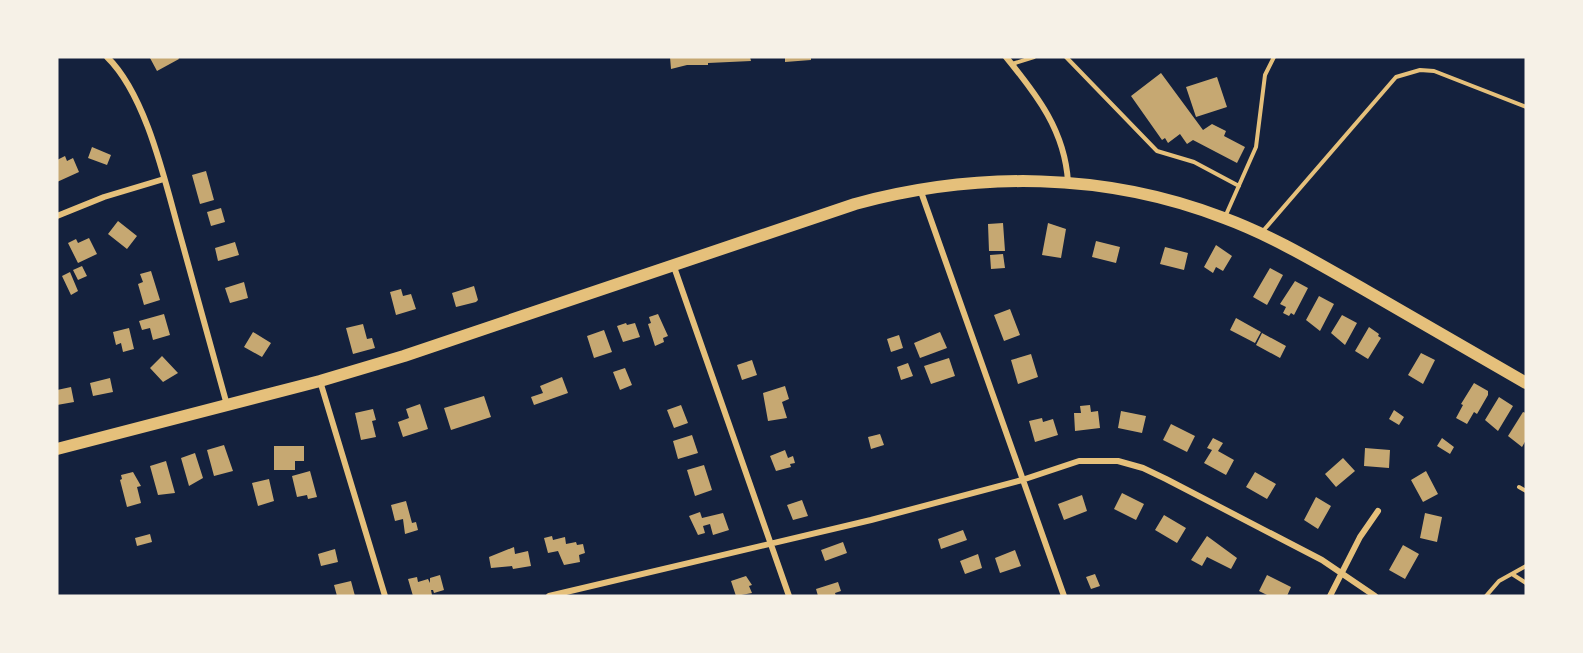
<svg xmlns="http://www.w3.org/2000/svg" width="1583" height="653" viewBox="0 0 1583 653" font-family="'Asap Condensed',sans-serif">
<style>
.building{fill:#c6a872}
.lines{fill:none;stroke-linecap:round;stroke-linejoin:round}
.service{stroke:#e5c07b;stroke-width:4}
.minor{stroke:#e5c07b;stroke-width:6}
.primary{stroke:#e5c07b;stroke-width:12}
</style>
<rect width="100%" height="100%" fill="#14213d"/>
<!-- building -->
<path class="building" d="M178 57 179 59 157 71 150 58Z
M670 57H750L751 61 708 63V65H687L671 69Z
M785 57H811V60L785 62Z
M1161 73 1203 130 1212 124 1226 131 1224 136 1245 147 1237 163 1193 140 1187 144 1180 134 1168 143 1165 138 1162 140 1131 96Z
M1217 77 1227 107 1196 117 1186 87Z
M92 147 111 155 107 165 88 158Z
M65 156 67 161 73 158 79 172 57 182V160Z
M206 171 214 200 200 204 192 175Z
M221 208 225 222 211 226 207 212Z
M118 221 137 236 127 249 108 234Z
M1003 223 1005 251H989L988 224Z
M1048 223 1066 229 1061 258 1042 255Z
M89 238 97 254 78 263 68 243 76 239 78 243Z
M1096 241 1120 247 1116 263 1092 257Z
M235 242 239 255 218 261 215 248Z
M1216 245 1232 256 1223 271 1216 267 1213 273 1204 267Z
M1165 247 1188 253 1184 270 1160 264Z
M1003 254 1005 268 991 269 990 255Z
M82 266 87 276 78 280 73 270Z
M1270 268 1283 275 1267 305 1253 297Z
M151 271 160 300 144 305 138 284 143 282 140 274Z
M70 272 78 291 71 295 62 276Z
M1295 281 1308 288 1294 315 1291 313 1289 316 1283 313 1286 307 1280 304Z
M244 282 248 298 230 303 225 288Z
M474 286 478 300 476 302 456 307 452 293Z
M401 289 403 296 411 294 416 309 396 315 390 292Z
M1319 296 1334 304 1320 331 1306 320Z
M1010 309 1020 335 1004 341 994 315Z
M164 314 170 335 153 340 150 328 142 330 139 321Z
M658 314 668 336 663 338 664 342 655 346 648 324 651 323 649 317Z
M1342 315 1357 323 1345 345 1331 333Z
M1236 318 1261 332 1255 343 1230 330Z
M626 323 627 325 635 323 640 337 623 342 617 326Z
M363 324 367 339 372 338 375 348 353 354 346 328Z
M1369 327 1379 334 1378 336 1381 338 1368 359 1355 351Z
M129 328 134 349 123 352 121 343 116 345 113 332Z
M604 330 612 352 594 358 587 336Z
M253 332 271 343 262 357 244 347Z
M940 332 947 348 920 358 914 343Z
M1262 333 1286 346 1280 358 1256 345Z
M899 335 903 348 891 352 887 339Z
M1421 353 1435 360 1423 384 1408 375Z
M1031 354 1038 377 1018 384 1011 360Z
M162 356 178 373 163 382 150 368Z
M949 358 955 376 931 384 924 366Z
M752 360 757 375 742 380 737 365Z
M908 363 913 376 901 380 897 367Z
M625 368 632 385 620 390 613 372Z
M562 377 568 393 534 405 531 397 543 393 540 386Z
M110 378 113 392 93 396 90 383Z
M1474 383 1488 391V395L1477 414 1474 412 1467 424 1456 418 1463 405 1461 404Z
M785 386 789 399 782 402 787 418 768 421 763 393Z
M71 387 74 402 57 405V390Z
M484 396 491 417 451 430 444 408Z
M1499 397 1513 406 1498 431 1485 420Z
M420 404 428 429 403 437 398 422 409 418 406 409Z
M681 405 688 423 674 428 667 410Z
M1090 405 1091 412 1098 411 1100 428 1075 431 1074 413H1081L1080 406Z
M373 409 376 420 372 421 376 437 361 440 355 413Z
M1394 410 1404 417 1399 425 1389 419Z
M1121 411 1146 416 1142 433 1118 428Z
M1523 412 1526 413V440L1522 447 1508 436Z
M1042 418 1043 422 1053 419 1058 435 1035 442 1029 421Z
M1171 424 1195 436 1187 452 1163 440Z
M880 434 884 445 871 449 868 437Z
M692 435 698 453 678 459 673 441Z
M1213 438 1223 443 1218 451 1234 460 1226 475 1204 463 1212 450 1207 448Z
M1442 438 1454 447 1450 454 1437 446Z
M224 445 233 471 214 476 207 450Z
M274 446H304V461H295V470H274Z
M1365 448 1390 450 1389 468 1364 466Z
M785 450 788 458 793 456 795 463 790 464 791 467 776 471 770 456Z
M195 453 203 478 189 486 181 458Z
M1343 458 1355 471 1336 487 1325 474Z
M166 461 175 493 158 495 150 466Z
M704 465 712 490 695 496 687 470Z
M310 471 317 497 308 499 307 495 297 497 292 476Z
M1426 471 1438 494 1423 502 1411 480Z
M133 472 141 486 137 487 141 503 127 507 120 480 122 479 121 475Z
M1255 472 1276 484 1267 499 1246 487Z
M269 479 274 501 258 506 252 483Z
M1122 493 1144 504 1136 520 1114 509Z
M1082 495 1087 511 1064 520 1058 504Z
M1316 497 1331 506 1318 529 1304 520Z
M802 500 808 516 793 520 787 505Z
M406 501 412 523 416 522 418 530 405 534 403 519 395 521 391 505Z
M700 512 702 518 723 513 729 530 713 535 710 524 703 526 705 533 698 535 689 516Z
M1425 513 1442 517 1437 542 1420 538Z
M1164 515 1186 528 1177 543 1155 530Z
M963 530 967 540 941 549 938 539Z
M150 534 152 542 137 546 135 538Z
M552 536 553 540 565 537 566 544 576 542 577 545 583 544 585 553 579 555 580 562 564 565 558 551 548 553 544 538Z
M1207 536 1237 558 1231 569 1207 557 1202 566 1191 560Z
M843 542 847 553 825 561 821 550Z
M1403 545 1419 554 1405 579 1389 570Z
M514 547 515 554 528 551 531 566 513 569 512 566 491 568 489 557Z
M335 549 338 562 321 566 318 554Z
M1015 550 1021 566 1000 573 995 558Z
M978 554 982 568 965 574 960 561Z
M1095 574 1100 586 1091 589 1086 577Z
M440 575 444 590 434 593 433 590H431L432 595 413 596 408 579 417 577 418 582 428 579 430 583V578Z
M1267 575 1291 587 1287 596H1269L1259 591Z
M746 576 752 585 749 586 752 593 736 596 731 581Z
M351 581 355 596H337L334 585Z
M838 582 841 591 835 593 836 596H818L816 589Z"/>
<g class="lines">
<!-- service -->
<path class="service" d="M1066 57 1157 151 1194 162 1239 186
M1012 64 1034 57
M1225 217 1256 147 1265 75 1274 57
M1263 231 1396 77 1420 70 1434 71 1526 107
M1519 487 1526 491
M1512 574 1526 583
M1486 596 1499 581 1526 566"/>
<!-- minor -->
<path class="minor" d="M107 57C148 97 166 187 182 242 197 296 212 350 227 405
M1006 57C1037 95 1065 131 1068 182
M920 189 1064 596
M57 216 104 197 164 179
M673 264 789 596
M320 381 385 596
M549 596 871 520 1022 480 1079 461H1118L1143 468 1166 479 1322 560 1375 596
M1330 596 1360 537 1378 511"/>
<!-- primary -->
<path class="primary" d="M57 449 320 381 404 356 855 204C977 171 1105 172 1224 218 1273 236 1319 264 1365 290 1419 321 1472 352 1526 383"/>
</g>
<!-- border -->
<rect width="1583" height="653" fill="none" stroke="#f6f1e7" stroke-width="117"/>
</svg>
